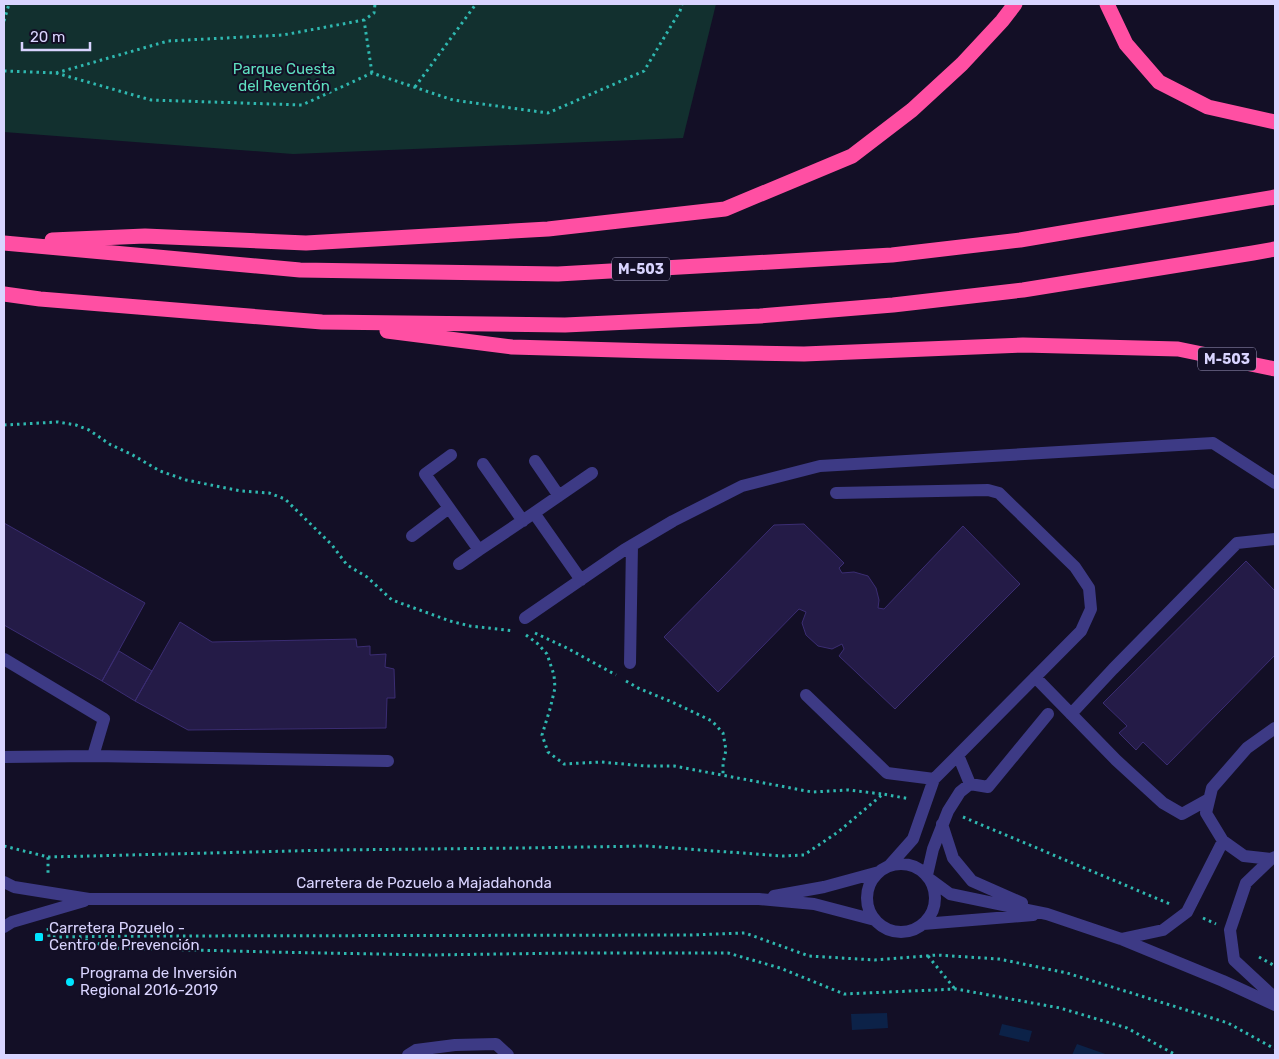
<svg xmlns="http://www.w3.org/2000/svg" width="1279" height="1059" viewBox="0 0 1279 1059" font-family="Rubik,sans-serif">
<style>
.green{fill:#12302f}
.water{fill:#0c2248}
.building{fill:#241b47;stroke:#3b2d73}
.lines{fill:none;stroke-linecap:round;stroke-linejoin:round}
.path{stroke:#2fb8b0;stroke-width:3;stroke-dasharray:2.5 4;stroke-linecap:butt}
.minor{stroke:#3d3a85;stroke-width:12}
.highway{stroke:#ff4fa3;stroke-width:15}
.poi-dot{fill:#00e5ff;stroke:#130f26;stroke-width:2}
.labels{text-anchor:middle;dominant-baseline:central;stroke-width:4;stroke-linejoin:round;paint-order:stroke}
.shield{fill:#130f26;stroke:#9e99be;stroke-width:1}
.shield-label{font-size:14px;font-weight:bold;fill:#d9d4ff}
.park-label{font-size:15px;fill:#5fe0c0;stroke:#130f26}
.street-label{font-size:15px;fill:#d9d4ff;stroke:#130f26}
.poi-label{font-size:15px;fill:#d9d4ff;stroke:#130f26;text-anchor:start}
</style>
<rect width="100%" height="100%" fill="#130f26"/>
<!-- green -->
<path class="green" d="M4 4H716L683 138 293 154 4 132Z"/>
<!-- water -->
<path class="water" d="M887 1013 888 1028 852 1030 851 1014Z
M1002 1024 1032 1031 1029 1042 999 1035Z
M1077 1044 1108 1055H1072Z"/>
<!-- building -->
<path class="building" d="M4 523 145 603 102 681 4 625Z
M804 524 844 563 839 568 842 573 854 572 868 576 876 588 879 600 878 608 884 609 963 526 1020 584 895 709 839 656 844 649 842 644 832 649 818 646 806 635 802 623 806 612 799 609 718 692 664 637 774 525Z
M1246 561 1275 591V655L1167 765 1143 742 1136 750 1119 733 1127 726 1103 703Z
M180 622 212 642 356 639 357 647 370 646V655L386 654 385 667 394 669 395 698H387L386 728 188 730 135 701Z
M119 651 152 671 135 701 102 681Z"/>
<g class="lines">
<!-- path -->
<path class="path" d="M4 21 9 4
M4 71 56 73 151 100 302 105 372 73 453 100 548 113 644 71 680 11 682 4
M56 73 168 41 283 35 364 20
M372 73 364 20 374 13 375 4
M415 87 476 4
M4 425 58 422 76 425 89 430 111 445 131 454 160 471 186 480 241 491 269 493 285 499 332 545 347 565 367 577 392 600 450 621 470 626 514 631
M535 633 567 648 616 675
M526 635 538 644 547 654 554 675 555 688 550 709 542 735 548 752 564 764 601 762 645 766H674L812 792 848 790 882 794
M626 681 638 688 672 702 712 721 723 733 726 750 723 763V775
M963 817 1170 904
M4 846 48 857V875
M48 857 333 850 522 848 646 846 783 856 804 855 838 832 883 794 910 799
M1203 918 1216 924
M48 928 49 937 155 936 690 935 745 933 809 956 875 960 937 955 999 959 1067 973 1228 1023 1275 1049
M79 938 113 948 272 952 429 955 571 953H728L780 968 844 994 956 989 1060 1008 1127 1028 1176 1055
M928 956 955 989
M1259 957 1275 966"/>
<!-- minor -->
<path class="minor" d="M451 455 425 474 479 550 534 513
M535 461 559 496
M483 464 523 521
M836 493 988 490 999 493 1075 567 1089 588 1091 609 1081 631 958 755 970 784
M412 536 449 508
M459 564 479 550
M581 580 534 513 592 473
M525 618 624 550 673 521 742 486 820 466 1213 443 1275 483
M4 659 104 719 93 756 4 757
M630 663 632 545
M1035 677 1116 760 1163 803 1182 814 1209 799
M806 695 887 773 934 779
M1071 714 1113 669 1237 543 1275 539
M93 756 388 761
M942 824 953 858 972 881 1022 903
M1275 857 1271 859 1246 883 1230 930 1234 960 1275 998
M1271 859 1244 856 1223 841 1206 813 1212 788 1247 748 1275 728
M867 898a34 34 0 1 1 68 0a34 34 0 1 1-68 0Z
M889 866 913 839 934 779 958 755
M927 875 933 849 948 811 960 792 970 784 988 787 1048 714
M931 880 950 894 1047 914 1121 939 1223 981 1275 1005
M4 882 14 887 89 899H759L814 904 875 920
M774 896 824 887 879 872
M923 924 1033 915
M4 927 12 922 84 901
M1121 939 1163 930 1187 912 1223 841
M408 1055 416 1050 455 1045 496 1044 508 1055"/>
<!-- highway -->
<path class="highway" d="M1107 4 1126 44 1159 82 1208 107 1275 122
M52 240 145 236 306 243 548 229 725 209 852 156 912 110 962 64 1002 21 1015 4
M4 243 300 270 558 274 892 255 1020 240 1275 197
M4 294 40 299 322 322 565 325 760 316 893 305 1023 290 1253 253 1275 249
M387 331 512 347 654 351 804 354 1023 345 1178 349 1275 369"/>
</g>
<!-- markers -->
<g class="poi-dot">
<rect x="34" y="932" width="10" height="10" rx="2.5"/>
<circle cx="70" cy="982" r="5"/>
</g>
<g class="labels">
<!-- shield labels -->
<g class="shield">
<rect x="612" y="257.5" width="58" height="23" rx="4"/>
<rect x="1198" y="347.5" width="58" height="23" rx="4"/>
</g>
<g class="shield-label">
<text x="641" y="269">M-503</text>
<text x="1227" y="359">M-503</text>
</g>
<!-- park labels -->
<g class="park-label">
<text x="284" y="69">Parque Cuesta<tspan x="284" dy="17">del Reventón</tspan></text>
</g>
<!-- street labels -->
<g class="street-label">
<text x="424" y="883">Carretera de Pozuelo a Majadahonda</text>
</g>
<!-- poi labels -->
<g class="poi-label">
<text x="49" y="928">Carretera Pozuelo -<tspan x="49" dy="17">Centro de Prevención</tspan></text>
<text x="80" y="973">Programa de Inversión<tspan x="80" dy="17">Regional 2016-2019</tspan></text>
</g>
</g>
<!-- border -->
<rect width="1279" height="1059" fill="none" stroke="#d9d4ff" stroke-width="10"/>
<!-- scale -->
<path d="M22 42v8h68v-8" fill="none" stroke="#d9d4ff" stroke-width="2.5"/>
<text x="30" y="42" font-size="15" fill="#d9d4ff" stroke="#130f26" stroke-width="4" paint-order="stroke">20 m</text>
</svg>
